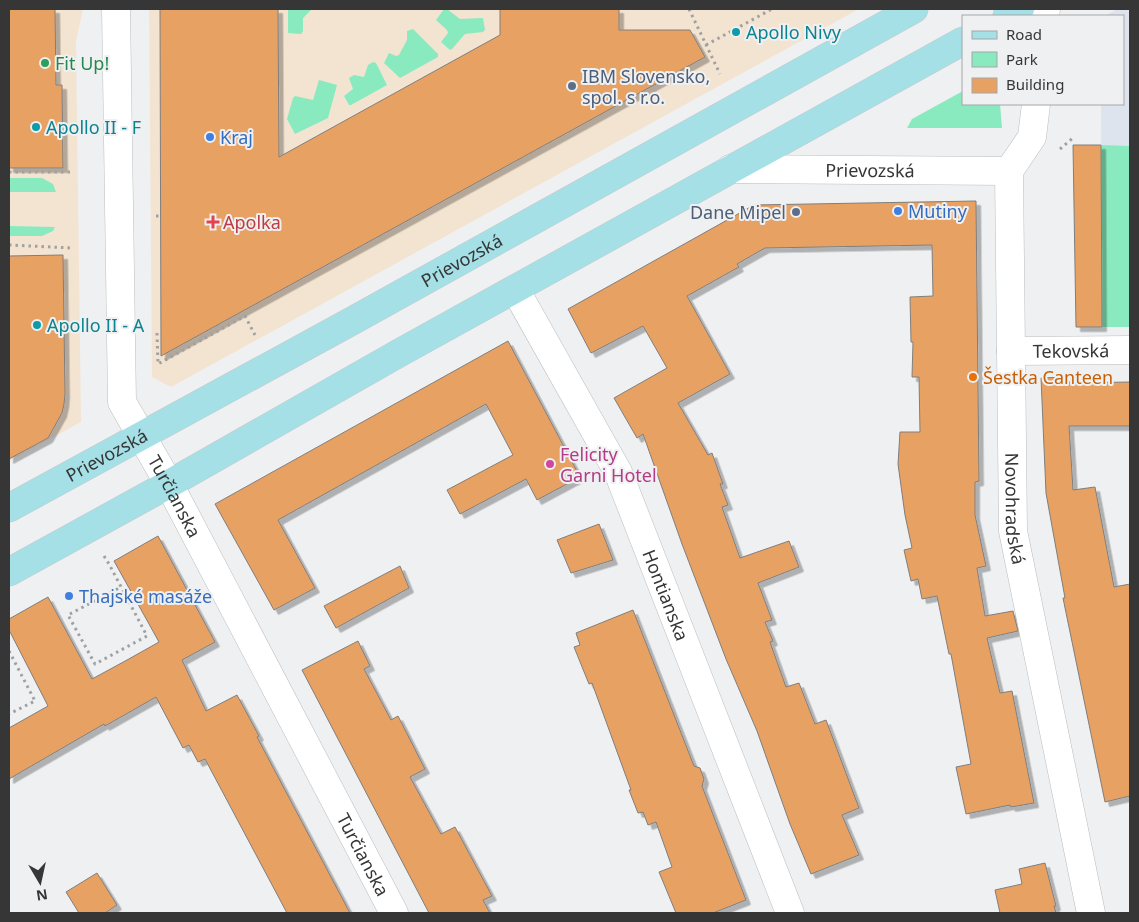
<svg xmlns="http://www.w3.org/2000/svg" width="1139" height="922" viewBox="0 0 1139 922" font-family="'Noto Sans',sans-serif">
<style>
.commercial{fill:#f3e4d1}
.built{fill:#dee4ed}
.green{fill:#88eabe}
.building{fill:#e7a163;stroke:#807e7d;filter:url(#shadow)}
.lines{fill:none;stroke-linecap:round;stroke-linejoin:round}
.street-casing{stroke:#bbbdbf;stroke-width:29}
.primary-casing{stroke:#cbcbcb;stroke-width:29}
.path{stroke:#a1a1a3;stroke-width:3;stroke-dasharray:2.5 4;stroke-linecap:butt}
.street{stroke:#fff;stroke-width:28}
.primary{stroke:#a4e0e5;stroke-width:28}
.culture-dot{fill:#0f9aa8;stroke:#eff0f2;stroke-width:2}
.leisure-dot{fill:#2e9e5b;stroke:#eff0f2;stroke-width:2}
.service-dot{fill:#5c6f8a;stroke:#eff0f2;stroke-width:2}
.shop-dot{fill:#3f7fe0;stroke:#eff0f2;stroke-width:2}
.health-dot{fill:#e0444e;stroke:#eff0f2;stroke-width:2}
.food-dot{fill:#e8710a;stroke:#eff0f2;stroke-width:2}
.hotel-dot{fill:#d1479c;stroke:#eff0f2;stroke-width:2}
.labels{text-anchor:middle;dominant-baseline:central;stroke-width:4;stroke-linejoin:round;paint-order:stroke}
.culture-label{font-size:18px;fill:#0d838f;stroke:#eff0f2;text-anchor:start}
.leisure-label{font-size:18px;fill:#27864d;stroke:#eff0f2;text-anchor:start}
.service-label{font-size:18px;fill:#4e5e75;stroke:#eff0f2;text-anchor:start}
.shop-label{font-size:18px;fill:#366cbe;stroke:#eff0f2;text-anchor:start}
.street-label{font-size:18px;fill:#363637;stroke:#eff0f2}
.health-label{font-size:18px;fill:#be3a42;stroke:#eff0f2;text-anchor:start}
.food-label{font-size:18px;fill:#c56008;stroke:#eff0f2;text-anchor:start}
.hotel-label{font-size:18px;fill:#b23c85;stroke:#eff0f2;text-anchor:start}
</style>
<defs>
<filter id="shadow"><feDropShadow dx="4.5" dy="4.5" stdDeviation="0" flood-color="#0004"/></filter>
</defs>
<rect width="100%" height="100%" fill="#eff0f2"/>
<!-- commercial -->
<path class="commercial" d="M9 9H83L76 41 81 422 9 461Z
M149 9H859L171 387 152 377Z"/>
<!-- built -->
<path class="built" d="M1117 9H1130V327H1102L1101 104H1123V16H1105Z"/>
<!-- green -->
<path class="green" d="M288 9H312L303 18V31L301 34 288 33Z
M444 9H447L460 19 483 18 485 30 483 32 465 34 452 49 450 50 441 42 448 33 447 30 436 20Z
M413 29 438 54V57L400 78 384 63 389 53 396 56 399 55 407 40V31Z
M373 62 376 63 387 85 351 105H349L344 96 353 89 349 78 354 75 364 77 368 65Z
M319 80 337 85 328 118 295 134 287 119 293 98 295 96 313 100Z
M963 91V104H1000L1002 128H907L912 119Z
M1101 145 1130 146V327H1102Z
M9 178H42L53 184 56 192H9Z
M9 226 55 227 53 231 42 236H9Z"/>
<!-- building -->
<path class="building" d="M9 9H55L56 85H62L63 168H9Z
M160 9H278L279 157 500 35V9H619V30H690L705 57 161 356Z
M1073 145H1101L1102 327H1076Z
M976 201 979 481 975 482V515L986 566 977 568 985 616 1013 611 1018 631 987 638 1000 693 1012 691 1034 803 1011 807 1010 805 966 814 956 767 971 764 951 654H949L937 596 922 599 918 579 911 581 904 550 912 548 905 515 898 464 900 432H920L919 377H912L913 342H911L910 297 933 296 932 245 765 248 737 264 739 267 687 296 730 374 678 403 708 455 712 453 723 484H720L728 505 722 507 740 558 789 541 799 567 758 583 772 620 765 622 773 641 770 642 786 687 799 683 815 724 826 720 859 808 842 815 859 855 811 874 790 824 757 731 726 659 682 544 643 434 637 438 614 398 667 368 643 326 591 353 568 309 754 205Z
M63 255 65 394 64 404 62 413 48 438 9 459V256Z
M508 341 580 477 537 500 526 479 460 514 447 490 513 455 486 404 278 520 315 588 274 610 215 504Z
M1067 377V383L1130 382V426H1069L1073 490 1095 487 1114 587 1130 584V796L1105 802 1063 598H1065L1046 493 1041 378Z
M599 524 613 560 571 573 557 540Z
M158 536 215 642 182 660 206 711 237 695 259 736 257 737 350 913H287L205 759 198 762 189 745 183 748 156 697 105 726 104 724 9 779V728L48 706 9 630V619L48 597 92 679 127 660 159 642 114 561Z
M400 566 409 588 336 628 324 606Z
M633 610 694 766 700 768 704 779 702 786 746 900 713 913H676L659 872 672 867 656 822 648 825 643 812 638 813 629 790H631L592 683 589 684 574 647 580 645 576 633Z
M358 641 370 666 364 669 391 720 398 716 425 769 410 777 441 834 455 827 492 896 483 900 490 913H429L302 670Z
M1045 863 1056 906H1054L1056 913H1000L995 890 1022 884 1019 869Z
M97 873 117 905 105 913H79L66 892Z"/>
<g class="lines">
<!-- street casing -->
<g class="street-casing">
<g id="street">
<path id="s1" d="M116 9 122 402 169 484 394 913"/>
<path d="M1045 16 1046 9"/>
<path id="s2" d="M1036 104 1032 137 1009 171 1013 531 1091 913"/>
<path id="s3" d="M730 169 1009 171"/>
<path id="s4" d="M515 289 618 472 790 913"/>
<path id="s5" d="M1011 351 1130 350"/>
</g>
</g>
<!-- primary casing -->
<g class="primary-casing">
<g id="primary">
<path d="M1007 16 1020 9"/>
<path id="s6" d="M9 508 352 321 914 9"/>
<path d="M9 572 169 484 401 352 963 41"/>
</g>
</g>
<!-- path -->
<path class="path" d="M689 9 720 74
M706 45 772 9
M1060 149 1074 137
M9 172H72
M156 216H161
M9 245 72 248
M157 333 158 364 245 316 255 335
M104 556 109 564 147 636 95 664 68 615 121 587
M9 651 35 701 9 714"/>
<!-- street -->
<use href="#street" class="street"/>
<!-- primary -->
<use href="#primary" class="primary"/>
</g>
<!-- markers -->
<g class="culture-dot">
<circle cx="736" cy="32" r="5"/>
<circle cx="36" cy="127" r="5"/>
<circle cx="37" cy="325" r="5"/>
</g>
<circle class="leisure-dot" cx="45" cy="63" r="5"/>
<g class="service-dot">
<circle cx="572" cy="86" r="5"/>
<circle cx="796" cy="212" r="5"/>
</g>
<g class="shop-dot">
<circle cx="210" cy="137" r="5"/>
<circle cx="898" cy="211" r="5"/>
<circle cx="69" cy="596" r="5"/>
</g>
<path class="health-dot" d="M210.5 214.5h5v5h5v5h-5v5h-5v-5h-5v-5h5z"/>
<circle class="food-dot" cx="973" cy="377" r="5"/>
<circle class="hotel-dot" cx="550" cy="464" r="5"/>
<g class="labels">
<!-- culture labels -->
<g class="culture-label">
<text x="746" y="32">Apollo Nivy</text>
<text x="46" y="127">Apollo II - F</text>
<text x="47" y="325">Apollo II - A</text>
</g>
<!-- leisure labels -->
<g class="leisure-label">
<text x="55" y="63">Fit Up!</text>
</g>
<!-- service labels -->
<g class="service-label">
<text x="582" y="76">IBM Slovensko,<tspan x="582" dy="21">spol. s r.o.</tspan></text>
<text x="786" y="212" text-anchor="end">Dane Mipel</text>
</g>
<!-- shop labels -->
<g class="shop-label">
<text x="220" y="137">Kraj</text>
<text x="908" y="211">Mutiny</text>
<text x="79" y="596">Thajské masáže</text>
</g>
<!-- street labels -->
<g class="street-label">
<text stroke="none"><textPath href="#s3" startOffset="140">Prievozská</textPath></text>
<text stroke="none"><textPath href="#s6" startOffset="516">Prievozská</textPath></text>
<text stroke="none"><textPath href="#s5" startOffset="60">Tekovská</textPath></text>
<text stroke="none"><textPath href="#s6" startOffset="111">Prievozská</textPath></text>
<text stroke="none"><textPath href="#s1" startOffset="501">Turčianska</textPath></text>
<text stroke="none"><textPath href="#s2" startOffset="412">Novohradská</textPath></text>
<text stroke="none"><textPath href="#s4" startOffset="342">Hontianska</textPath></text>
<text stroke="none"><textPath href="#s1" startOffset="906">Turčianska</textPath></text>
</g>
<!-- health labels -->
<g class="health-label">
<text x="223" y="222">Apolka</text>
</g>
<!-- food labels -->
<g class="food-label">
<text x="983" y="377">Šestka Canteen</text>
</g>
<!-- hotel labels -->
<g class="hotel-label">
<text x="560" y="454">Felicity<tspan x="560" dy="21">Garni Hotel</tspan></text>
</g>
</g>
<!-- border -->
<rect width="1139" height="922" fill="none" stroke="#363637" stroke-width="20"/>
<!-- legend -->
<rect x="962" y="15" width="162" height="90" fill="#eff0f2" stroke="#a5a6a7"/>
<rect x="972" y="31" width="25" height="8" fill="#a4e0e5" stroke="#a5a6a7"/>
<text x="1006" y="40" font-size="15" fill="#363637">Road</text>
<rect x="972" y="52" width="25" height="15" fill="#88eabe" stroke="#a5a6a7"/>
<text x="1006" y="65" font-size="15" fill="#363637">Park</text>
<rect x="972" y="78" width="25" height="15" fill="#e7a163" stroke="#a5a6a7"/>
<text x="1006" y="90" font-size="15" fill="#363637">Building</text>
<!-- north arrow -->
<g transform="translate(40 882) rotate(171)" stroke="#eff0f2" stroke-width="4" paint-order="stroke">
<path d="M0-4L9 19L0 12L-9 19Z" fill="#363637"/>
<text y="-8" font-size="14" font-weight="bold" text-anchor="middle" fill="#363637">N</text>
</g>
</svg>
